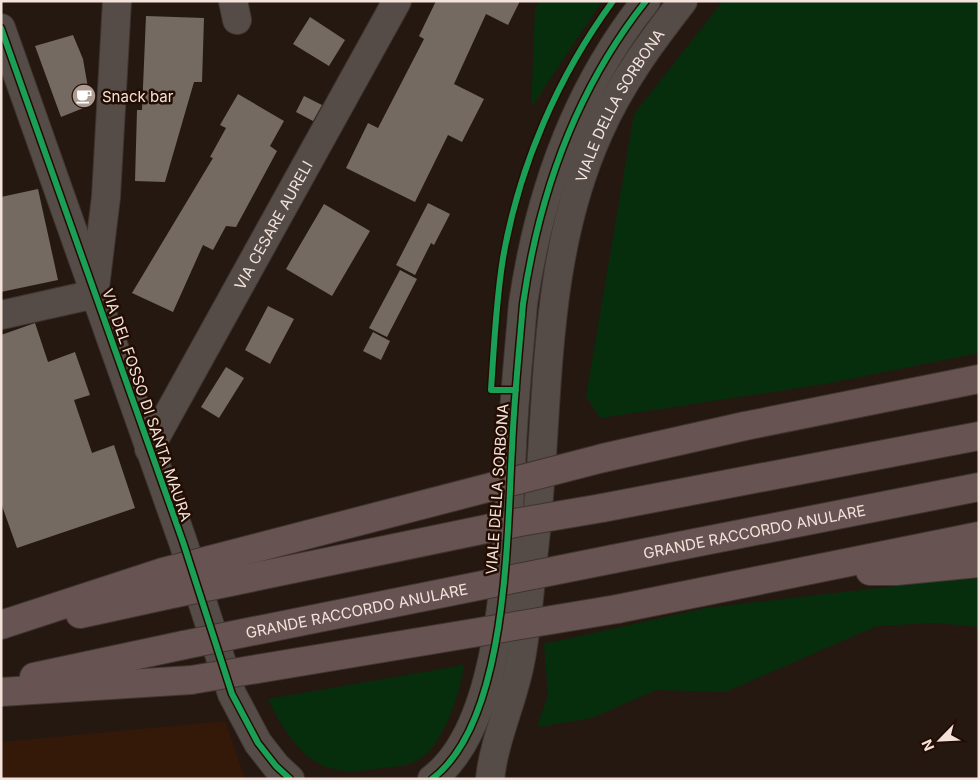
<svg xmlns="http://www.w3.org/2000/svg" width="980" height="780" viewBox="0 0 980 780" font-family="Inter,sans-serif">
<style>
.built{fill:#341908}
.green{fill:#062e0d}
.building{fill:#746a62}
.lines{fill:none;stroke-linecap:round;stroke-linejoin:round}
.minor-casing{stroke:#403530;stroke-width:30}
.highway-casing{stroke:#403530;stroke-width:30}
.minor{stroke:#554c47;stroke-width:28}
.highway{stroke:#665352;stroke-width:28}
.highway-bridge-casing{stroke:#403530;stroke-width:30;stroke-linecap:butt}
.highway-bridge{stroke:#665352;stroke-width:28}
.cycleway-casing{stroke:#230d02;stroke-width:9}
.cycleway{stroke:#1a9f57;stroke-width:6}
.labels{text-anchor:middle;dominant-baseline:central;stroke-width:5;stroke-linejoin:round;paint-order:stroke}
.poi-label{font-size:15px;fill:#f4e3db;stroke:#230d02;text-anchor:start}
.street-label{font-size:15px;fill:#f4e3db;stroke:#230d02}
</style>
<rect width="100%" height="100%" fill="#251811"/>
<!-- built -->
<path class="built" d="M225 721 245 779H1V742Z"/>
<!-- green -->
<path class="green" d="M539 1H602L531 108 535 10Z
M723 1H979V353L825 384 600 418 586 396 634 114Z
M979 578V627L936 623 877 626 725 692 656 690 592 718 537 727 548 695 544 644 706 608 947 580Z
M464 665C460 693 443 748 416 761 404 767 388 767 375 769 355 772 334 773 316 762 294 748 279 722 268 699Z"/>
<!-- building -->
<path class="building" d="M436 1H520L508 25 486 14 454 84 484 99 462 142 448 135 415 202 346 168 368 123 378 128 424 39 419 36Z
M146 16 204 18 202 82H194L165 182 135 181 137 110H142Z
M310 17 345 40 329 66 293 44Z
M73 35 83 59 91 105 61 117 35 46Z
M238 94 284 121 270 146 277 151 236 227 226 226 213 250 203 245 173 312 132 293 213 158 210 157 226 128 220 125Z
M304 96 322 105 313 121 296 112Z
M38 189 58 280 1 292V197Z
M428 203 450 214 434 245 431 243 415 275 396 265Z
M324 204 370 231 332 296 286 269Z
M400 270 417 279 387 337 369 328Z
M268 306 294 319 270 364 245 350Z
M35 323 48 362 75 352 90 395 74 400 92 453 114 445 135 508 17 548 1 503V335Z
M373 332 390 341 381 360 363 351Z
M226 367 244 378 219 418 201 407Z"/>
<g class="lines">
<!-- minor casing -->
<g class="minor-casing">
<g id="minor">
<path d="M233 1 237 20"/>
<path d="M1 28 183 542 232 694 258 743 276 766 290 779"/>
<path d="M95 287 106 197 117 1"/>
<path d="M1 315 95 294"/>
<path id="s1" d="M149 449 397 1"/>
<path d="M432 779C508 722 507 536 512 448 514 400 519 352 523 304 539 194 576 89 646 1"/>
<path id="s2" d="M490 779C494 741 511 705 519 668 527 632 529 595 533 558 551 415 538 267 599 132 620 84 651 42 683 1"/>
</g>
</g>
<!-- highway casing -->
<g class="highway-casing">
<g id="highway">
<path d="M603 458 745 426 979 379"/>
<path d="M602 508 979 436"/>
<path id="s3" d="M613 559 979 487"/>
<path d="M870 571H896L979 563"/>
<path d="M617 609 979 536"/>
<path d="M80 614 167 595"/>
<path d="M1 625 163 572"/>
<path d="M34 677 184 645"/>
<path d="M1 692 191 680"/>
</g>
</g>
<!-- minor -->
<use href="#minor" class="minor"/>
<!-- highway -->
<use href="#highway" class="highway"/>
<!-- highway-bridge casing -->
<g class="highway-bridge-casing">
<g id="highway-bridge">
<path d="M163 572 603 458"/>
<path d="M167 595 520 522 602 508"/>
<path id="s4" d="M184 645 613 559"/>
<path d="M191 680 617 609"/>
</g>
</g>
<!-- highway-bridge -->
<use href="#highway-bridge" class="highway-bridge"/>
<!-- cycleway casing -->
<g class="cycleway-casing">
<path id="cycleway" d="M1 28 183 542 232 694 258 743 276 766 290 779
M516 390H491C494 346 496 301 503 258 519 166 558 76 613 1
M432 779C508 722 507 536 512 448 514 400 519 352 523 304 539 194 576 89 646 1"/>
</g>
<!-- cycleway -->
<use href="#cycleway" class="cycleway"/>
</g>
<!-- icons -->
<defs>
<g id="cafe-disc" transform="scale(1.25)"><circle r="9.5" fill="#ac9c94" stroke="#230d02"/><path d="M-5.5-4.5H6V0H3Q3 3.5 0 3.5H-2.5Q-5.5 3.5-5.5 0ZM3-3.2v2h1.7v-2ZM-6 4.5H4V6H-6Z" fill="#fff"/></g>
</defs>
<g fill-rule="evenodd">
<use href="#cafe-disc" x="84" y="96"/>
</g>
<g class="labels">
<!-- poi labels -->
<g class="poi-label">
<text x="102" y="96">Snack bar</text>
</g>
<!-- street labels -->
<g class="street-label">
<text stroke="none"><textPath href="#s2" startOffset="692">VIALE DELLA SORBONA</textPath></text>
<text stroke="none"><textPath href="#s1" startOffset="256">VIA CESARE AURELI</textPath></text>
<text transform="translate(147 405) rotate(71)">VIA DEL FOSSO DI SANTA MAURA</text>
<text transform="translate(497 489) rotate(-86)">VIALE DELLA SORBONA</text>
<text stroke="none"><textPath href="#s3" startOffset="144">GRANDE RACCORDO ANULARE</textPath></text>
<text stroke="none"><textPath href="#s4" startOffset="176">GRANDE RACCORDO ANULARE</textPath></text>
</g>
</g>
<!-- border -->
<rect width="980" height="780" fill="none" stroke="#f4e3db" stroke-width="5"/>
<!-- north arrow -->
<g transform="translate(940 740) rotate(246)" stroke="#230d02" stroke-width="4" paint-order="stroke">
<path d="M0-4L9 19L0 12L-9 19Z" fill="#f4e3db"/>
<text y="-8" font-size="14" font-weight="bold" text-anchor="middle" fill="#f4e3db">N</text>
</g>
</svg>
